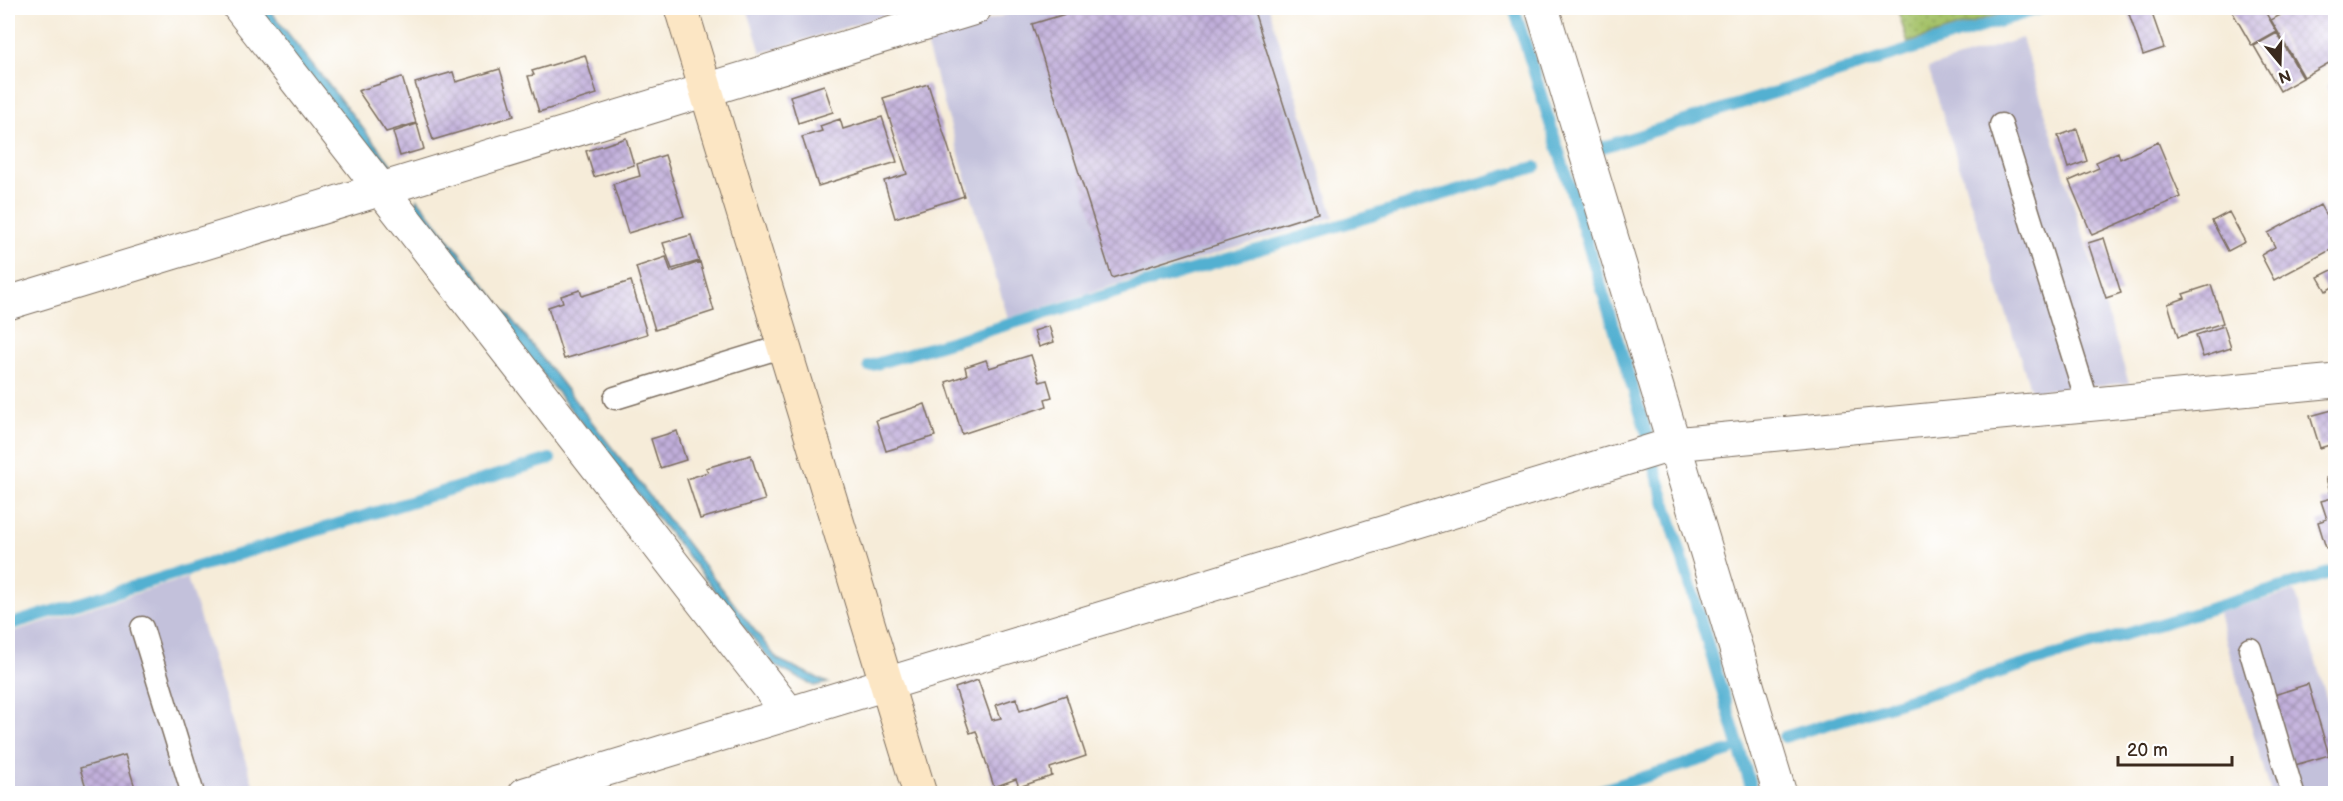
<svg xmlns="http://www.w3.org/2000/svg" width="2343" height="801" viewBox="0 0 2343 801" font-family="'Balsamiq Sans',sans-serif">
<style>
.industrial{fill:#c3c1db}
.grass{fill:url(#grass-dots);stroke:#707644;stroke-width:1.5}
.water{fill:#53b0d1;stroke:#476d78;stroke-width:1.5}
.lines{fill:none;stroke-linecap:round;stroke-linejoin:round}
.stream{stroke:#53b0d1;stroke-width:12}
.building{fill:url(#building-cross-hatch)}
.lane-casing{stroke:#7c6e5f;stroke-width:25}
.street-casing{stroke:#7c6e5f;stroke-width:35}
.secondary-casing{stroke:#7c6e5f;stroke-width:35}
.lane{stroke:#fff;stroke-width:22}
.street{stroke:#fff;stroke-width:33}
.secondary{stroke:#fce6c4;stroke-width:33}
</style>
<defs>
<pattern id="grass-dots" width="8" height="8" patternUnits="userSpaceOnUse" patternTransform="scale(1.5)"><rect width="8" height="8" fill="#a5c269"/><path d="M2 2h.1M6 6h.1" fill="none" stroke="#889e56" stroke-width="1.8" stroke-linecap="round"/></pattern>
<pattern id="building-cross-hatch" width="8" height="8" patternUnits="userSpaceOnUse" patternTransform="scale(1.5)"><rect width="8" height="8" fill="#c1afdb"/><path d="M0 0l8 8M0 8l8-8" fill="none" stroke="#9e8fb1"/></pattern>
</defs>
<rect width="100%" height="100%" fill="#fff"/>
<filter id="ink" filterUnits="userSpaceOnUse"><feTurbulence type="fractalNoise" baseFrequency=".0167" numOctaves="2"/><feDisplacementMap in="SourceGraphic" scale="12" xChannelSelector="R" yChannelSelector="G"/><feConvolveMatrix kernelMatrix="1 2 1 2 8 2 1 2 1" color-interpolation-filters="sRGB"/></filter>
<filter id="wash" filterUnits="userSpaceOnUse"><feTurbulence type="fractalNoise" baseFrequency=".008" numOctaves="4" result="noise"/><feDisplacementMap in="SourceGraphic" scale="24" xChannelSelector="R" yChannelSelector="G"/><feGaussianBlur stdDeviation="1.35" result="paint"/><feColorMatrix in="noise" values="0 0 0 0 0 0 0 0 0 0 0 0 0 0 0 0 0 1.4 0 .05"/><feComposite in="paint" operator="in"/></filter>
<g filter="url(#wash)">
<rect width="100%" height="100%" fill="#f6ecd9"/>
<!-- industrial -->
<path class="industrial" d="M747 8H909L761 53Z
M1027 8H1269L1334 217 1008 318 925 40Z
M2022 38 2129 383 2031 391 1928 68Z
M187 578 256 793 8 794V633Z
M2295 591 2335 727V793H2271L2218 613Z"/>
<!-- grass -->
<path class="grass" d="M1897 8H2018L1908 43Z"/>
<!-- water -->
<path class="water" d="M253 8H268L392 165 379 169Z
M417 198 777 659 828 683 814 686 775 666 413 211Z"/>
<g class="lines">
<!-- stream -->
<path class="stream" d="M1514 8 1648 437
M1603 147 2041 8
M869 366 1535 167
M1655 468 1753 794
M8 625 550 459
M1784 737 2336 571
M1589 794 1729 751"/>
</g>
<g id="blocks">
<!-- building -->
<path class="building" d="M1085 8H1253L1318 213 1112 278 1032 24Z
M2127 8H2150L2164 48 2143 55Z
M2230 8H2263L2277 32 2252 46Z
M2293 8H2336V59L2304 77 2271 20Z
M2277 33 2303 78 2280 91 2254 46Z
M585 55 597 94 539 112 528 76 534 75 532 71Z
M500 69 514 116 433 140 415 83 453 72 456 82Z
M402 77 416 123 386 132 358 91Z
M2336 82V107H2335L2327 86Z
M928 84 964 196 895 218 884 181 907 174 883 98Z
M824 85 833 112 798 123 790 96Z
M882 117 897 162 818 186 802 137 822 131 820 126 840 119 843 129Z
M417 124 424 149 400 156 393 132Z
M2077 129 2087 161 2068 168 2058 136Z
M626 138 634 165 594 177 586 151Z
M2158 142 2181 197 2092 235 2069 181 2099 168 2096 162 2118 152 2120 159Z
M665 155 684 216 628 233 613 184 640 176 637 164Z
M2320 205 2336 233V247L2274 280 2261 255 2275 247 2268 233Z
M2229 212 2245 242 2228 251 2212 221Z
M691 235 699 261 672 269 663 243Z
M2104 238 2121 293 2106 298 2088 243Z
M666 257 671 272 700 262 714 311 655 330 636 267Z
M2336 268V285L2326 291 2318 277Z
M631 281 647 334 564 359 548 307 563 302 561 296 580 290 582 296Z
M2211 285 2223 323 2178 337 2168 304 2185 298 2183 294Z
M1049 326 1054 342 1039 347 1034 331Z
M2224 326 2231 348 2203 357 2196 335Z
M1031 355 1040 382 1047 380 1052 397 1045 399 1047 406 962 434 946 382 967 375 965 367 986 360 989 368Z
M925 404 935 436 886 451 876 420Z
M2336 409V443L2320 448 2310 416Z
M677 431 686 460 660 468 651 439Z
M751 455 765 500 700 519 687 479 708 472 706 468Z
M2336 475V546L2326 548 2318 522 2327 519 2321 501 2332 498 2326 478Z
M978 680 992 720 1001 718 996 705 1016 698 1020 711 1066 695 1086 756 1050 768 1052 776 1019 787 1016 779 994 787 976 731 970 733 955 688Z
M2308 684 2329 755 2295 765 2274 695Z
M125 755 137 794H88L80 768Z"/>
</g>
</g>
<g filter="url(#ink)">
<use href="#blocks" fill-opacity="0" stroke="#7c6e5f" stroke-width="1.5"/>
<g class="lines">
<!-- lane casing -->
<g class="lane-casing">
<path id="lane" d="M2001 125 2088 404
M615 398 784 346
M142 628 193 794
M2250 649 2293 794"/>
</g>
<!-- street casing -->
<g class="street-casing">
<path id="street" d="M240 8 789 713
M1542 8 1780 794
M8 303 975 8
M525 794 1674 444 2336 381"/>
</g>
<!-- secondary casing -->
<g class="secondary-casing">
<path id="secondary" d="M681 8 920 794"/>
</g>
<!-- lane -->
<use href="#lane" class="lane"/>
<!-- street -->
<use href="#street" class="street"/>
<!-- secondary -->
<use href="#secondary" class="secondary"/>
</g>
</g>
<!-- margin -->
<rect width="2343" height="801" fill="none" stroke="#fff" stroke-width="30"/>
<!-- north arrow -->
<g transform="translate(2280 63) rotate(161)" stroke="#ffffff" stroke-width="4.5" paint-order="stroke">
<path d="M0-4.5L10 22L0 15L-10 22Z" fill="#3b2a1e"/>
<text y="-9" font-size="16" font-weight="bold" text-anchor="middle" fill="#3b2a1e">N</text>
</g>
<!-- scale -->
<path d="M2118 756v9h114v-9" fill="none" stroke="#3b2a1e" stroke-width="3"/>
<text x="2127" y="756" font-size="18" fill="#3b2a1e" stroke="#ffffff" stroke-width="4.5" paint-order="stroke">20 m</text>
</svg>
